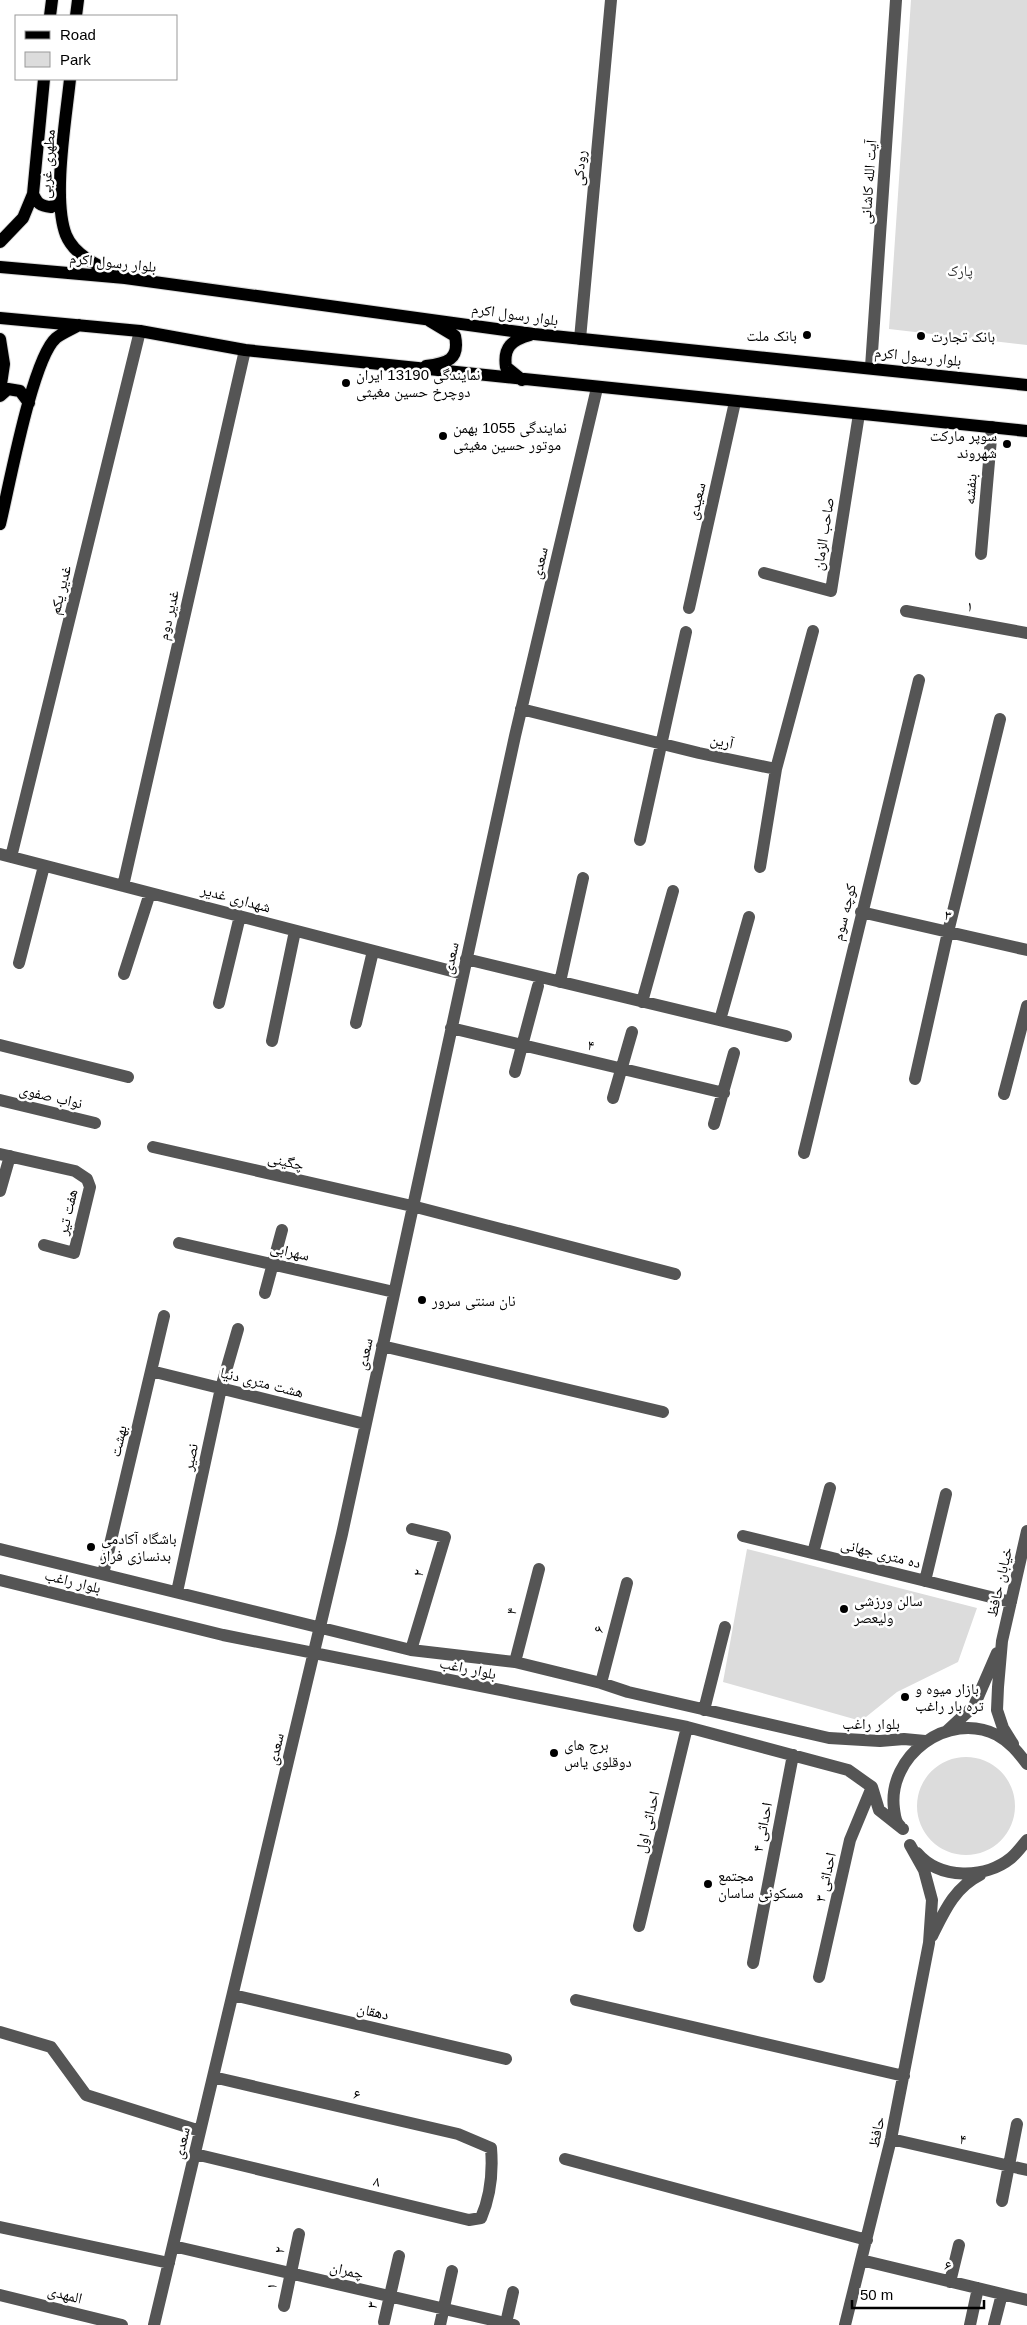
<svg xmlns="http://www.w3.org/2000/svg" width="1027" height="2325" viewBox="0 0 1027 2325" font-family="Arial,'Noto Naskh Arabic',sans-serif">
<style>
.green{fill:#dcdcdc}
.lines{fill:none;stroke-linecap:round;stroke-linejoin:round}
.major-casing{stroke:#dbdbdb;stroke-width:14}
.minor{stroke:#555;stroke-width:12}
.major{stroke:#000;stroke-width:12}
.poi-dot{fill:#000;stroke:#fff;stroke-width:2}
.labels{text-anchor:middle;dominant-baseline:central;stroke-width:5;stroke-linejoin:round;paint-order:stroke}
.street-label{font-size:15px;fill:#000;stroke:#fff}
.park-label{font-size:15px;fill:#333;stroke:#fff}
.poi-label{font-size:15px;fill:#000;stroke:#fff;text-anchor:start}
</style>
<rect width="100%" height="100%" fill="#fff"/>
<!-- green -->
<path class="green" d="M911 0H1027V345L889 329Z
M747 1549 977 1608 958 1662 897 1692 861 1721 723 1682Z
M917 1806a49 49 0 1 1 98 0a49 49 0 1 1-98 0Z"/>
<g class="lines">
<!-- major casing -->
<g class="major-casing">
<path id="major" d="M50 16 52 0
M76 16 78 0
M70 79C66 119 52 199 66 235 74 255 98 266 116 274
M33 194C37 203 40 206 51 207L56 204 59 197
M0 242 23 218 33 194 44 79
M0 267 125 278 534 334 1027 385
M0 318 140 331 245 350 1027 431
M0 339 4 364 0 391
M426 366C447 363 460 360 455 336L430 321
M522 380 506 367C503 347 512 340 530 335
M0 396 8 389 20 391 29 403
M0 524C9 488 32 359 56 338 62 333 72 329 79 325"/>
</g>
<!-- minor -->
<path class="minor" d="M580 339 611 0
M871 367 896 0
M981 554 992 427
M764 573 831 591 859 414
M689 608 735 402
M906 611 1027 633
M521 709 699 753 776 769 813 631
M640 840 686 632
M0 854 463 974
M11 857 140 331
M760 867 776 769
M123 886 245 350
M861 912 1027 950
M466 959 786 1036
M19 963 44 866
M124 974 150 893
M560 982 583 878
M642 1002 673 891
M219 1003 240 916
M720 1020 749 917
M356 1023 373 951
M451 1028 724 1093
M272 1041 295 931
M0 1045 128 1077
M515 1072 538 986
M915 1079 948 932 1000 719
M1004 1094 1027 1006
M613 1098 632 1032
M0 1100 95 1123
M714 1124 734 1053
M153 1147 412 1206 675 1274
M804 1153 919 680
M0 1154 75 1171 87 1179 90 1187 74 1253 44 1245
M0 1191 10 1156
M179 1243 394 1292
M265 1293 282 1230
M382 1346 663 1412
M151 1371 365 1424
M743 1536 1011 1602
M0 1549 411 1650 515 1662 601 1683 628 1692 829 1738 880 1741 904 1739 925 1741
M813 1553 830 1488
M103 1574 164 1316
M0 1580 223 1635 687 1727 848 1770 872 1787 879 1810 903 1829
M925 1581 946 1494
M177 1592 221 1388 238 1329
M411 1650 445 1537 412 1529
M515 1662 539 1569
M601 1683 627 1583
M704 1710 725 1627
M947 1731 974 1706 997 1653
M1013 1744 1003 1728 997 1710 998 1687 1002 1641 1027 1531
M900 1826C895 1822 895 1815 894 1809 887 1756 948 1710 997 1735 1010 1742 1018 1752 1027 1764
M917 1853C940 1880 985 1879 1011 1858 1017 1853 1022 1846 1027 1840
M639 1926 687 1727
M932 1936C944 1912 954 1888 980 1875
M753 1963 793 1755
M819 1977 850 1840 872 1787
M233 1995 506 2059
M576 2000 904 2076
M0 2032 51 2047 86 2095 200 2131
M891 2139 1027 2170
M195 2154 469 2220 481 2218C491 2195 493 2172 491 2148L458 2134 213 2077
M565 2159 867 2240
M1002 2201 1017 2124
M0 2227 169 2263
M173 2246 514 2325
M861 2260 1027 2300
M950 2282 959 2245
M0 2295 122 2325
M284 2306 299 2234
M384 2322 399 2256
M506 2323 513 2292
M154 2325 342 1534 515 736 597 388
M440 2325 452 2271
M845 2325 891 2139 929 1943 932 1900 924 1870 910 1845
M970 2325 978 2288
M994 2325 1002 2294"/>
<!-- major -->
<use href="#major" class="major"/>
</g>
<!-- markers -->
<g class="poi-dot">
<circle cx="807" cy="335" r="5"/>
<circle cx="921" cy="336" r="5"/>
<circle cx="346" cy="383" r="5"/>
<circle cx="443" cy="436" r="5"/>
<circle cx="1007" cy="444" r="5"/>
<circle cx="422" cy="1300" r="5"/>
<circle cx="91" cy="1547" r="5"/>
<circle cx="844" cy="1609" r="5"/>
<circle cx="905" cy="1697" r="5"/>
<circle cx="554" cy="1753" r="5"/>
<circle cx="708" cy="1884" r="5"/>
</g>
<g class="labels">
<!-- street labels -->
<g class="street-label">
<text transform="translate(47 164) rotate(-86)">مطهری غربی</text>
<text transform="translate(579 168) rotate(-85)">رودکی</text>
<text transform="translate(868 182) rotate(-86)">آیت الله کاشانی</text>
<text transform="translate(113 262) rotate(6)">بلوار رسول اکرم</text>
<text transform="translate(515 314) rotate(8)">بلوار رسول اکرم</text>
<text transform="translate(918 356) rotate(6)">بلوار رسول اکرم</text>
<text transform="translate(970 489) rotate(-85)">بنفشه</text>
<text transform="translate(696 501) rotate(-77)">سعیدی</text>
<text transform="translate(823 534) rotate(-81)">صاحب الزمان</text>
<text transform="translate(539 563) rotate(-77)">سعدی</text>
<text transform="translate(60 590) rotate(-76)">غدیر یکم</text>
<text transform="translate(970 606) rotate(10)">۱</text>
<text transform="translate(168 615) rotate(-77)">غدیر دوم</text>
<text transform="translate(722 741) rotate(12)">آرین</text>
<text transform="translate(236 898) rotate(15)">شهداری غدیر</text>
<text transform="translate(844 912) rotate(-76)">کوچه سوم</text>
<text transform="translate(948 915) rotate(13)">۳</text>
<text transform="translate(450 958) rotate(-78)">سعدی</text>
<text transform="translate(591 1045) rotate(13)">۴</text>
<text transform="translate(51 1096) rotate(13)">نواب صفوی</text>
<text transform="translate(286 1161) rotate(13)">چگینی</text>
<text transform="translate(67 1212) rotate(-77)">هفت تیر</text>
<text transform="translate(290 1251) rotate(13)">سهرابی</text>
<text transform="translate(364 1354) rotate(-78)">سعدی</text>
<text transform="translate(262 1382) rotate(14)">هشت متری دنیا</text>
<text transform="translate(118 1441) rotate(-77)">بهشت</text>
<text transform="translate(190 1457) rotate(-78)">نصیر</text>
<text transform="translate(881 1553) rotate(14)">ده متری جهانی</text>
<text transform="translate(418 1573) rotate(-73)">۲</text>
<text transform="translate(73 1581) rotate(14)">بلوار راغب</text>
<text transform="translate(999 1582) rotate(-77)">خیابان حافظ</text>
<text transform="translate(511 1611) rotate(-75)">۴</text>
<text transform="translate(598 1629) rotate(-75)">۶</text>
<text transform="translate(468 1668) rotate(12)">بلوار راغب</text>
<text x="871" y="1723">بلوار راغب</text>
<text transform="translate(275 1749) rotate(-77)">سعدی</text>
<text transform="translate(647 1822) rotate(-77)">احداثی اول</text>
<text transform="translate(762 1827) rotate(-79)">احداثی ۴</text>
<text transform="translate(825 1877) rotate(-77)">احداثی ۳</text>
<text transform="translate(373 2011) rotate(13)">دهقان</text>
<text transform="translate(357 2094) rotate(13)">۶</text>
<text transform="translate(876 2132) rotate(-78)">حافظ</text>
<text transform="translate(963 2139) rotate(13)">۴</text>
<text transform="translate(181 2143) rotate(-77)">سعدی</text>
<text transform="translate(377 2181) rotate(14)">۸</text>
<text transform="translate(279 2250) rotate(-78)">۲</text>
<text transform="translate(948 2265) rotate(14)">۶</text>
<text transform="translate(347 2270) rotate(13)">چمران</text>
<text transform="translate(271 2286) rotate(-78)">۱</text>
<text transform="translate(65 2294) rotate(14)">المهدی</text>
<text transform="translate(372 2305) rotate(-74)">۳</text>
</g>
<!-- park labels -->
<g class="park-label">
<text x="960" y="270">پارک</text>
</g>
<!-- poi labels -->
<g class="poi-label">
<text x="797" y="335" text-anchor="end">بانک ملت</text>
<text x="931" y="336">بانک تجارت</text>
<text x="356" y="374">نمایندگی 13190 ایران<tspan x="356" dy="17">دوچرخ حسین مغیثی</tspan></text>
<text x="453" y="427">نمایندگی 1055 بهمن<tspan x="453" dy="17">موتور حسین مغیثی</tspan></text>
<text x="997" y="435" text-anchor="end">سوپر مارکت<tspan x="997" dy="17">شهروند</tspan></text>
<text x="432" y="1300">نان سنتی سرور</text>
<text x="101" y="1538">باشگاه آکادمی<tspan x="101" dy="17">بدنسازی فراز</tspan></text>
<text x="854" y="1600">سالن ورزشی<tspan x="854" dy="17">ولیعصر</tspan></text>
<text x="915" y="1688">بازار میوه و<tspan x="915" dy="17">تره بار راغب</tspan></text>
<text x="564" y="1744">برج های<tspan x="564" dy="17">دوقلوی یاس</tspan></text>
<text x="718" y="1875">مجتمع<tspan x="718" dy="17">مسکونی ساسان</tspan></text>
</g>
</g>
<!-- legend -->
<rect x="15" y="15" width="162" height="65" fill="#ffffff" stroke="#999999"/>
<rect x="25" y="31" width="25" height="8" fill="#000000" stroke="#999999"/>
<text x="60" y="40" font-size="15" fill="#000000">Road</text>
<rect x="25" y="52" width="25" height="15" fill="#dcdcdc" stroke="#999999"/>
<text x="60" y="65" font-size="15" fill="#000000">Park</text>
<!-- scale -->
<path d="M852 2300v8h132v-8" fill="none" stroke="#000000" stroke-width="2.5"/>
<text x="860" y="2300" font-size="15" fill="#000000" stroke="#ffffff" stroke-width="4" paint-order="stroke">50 m</text>
</svg>
